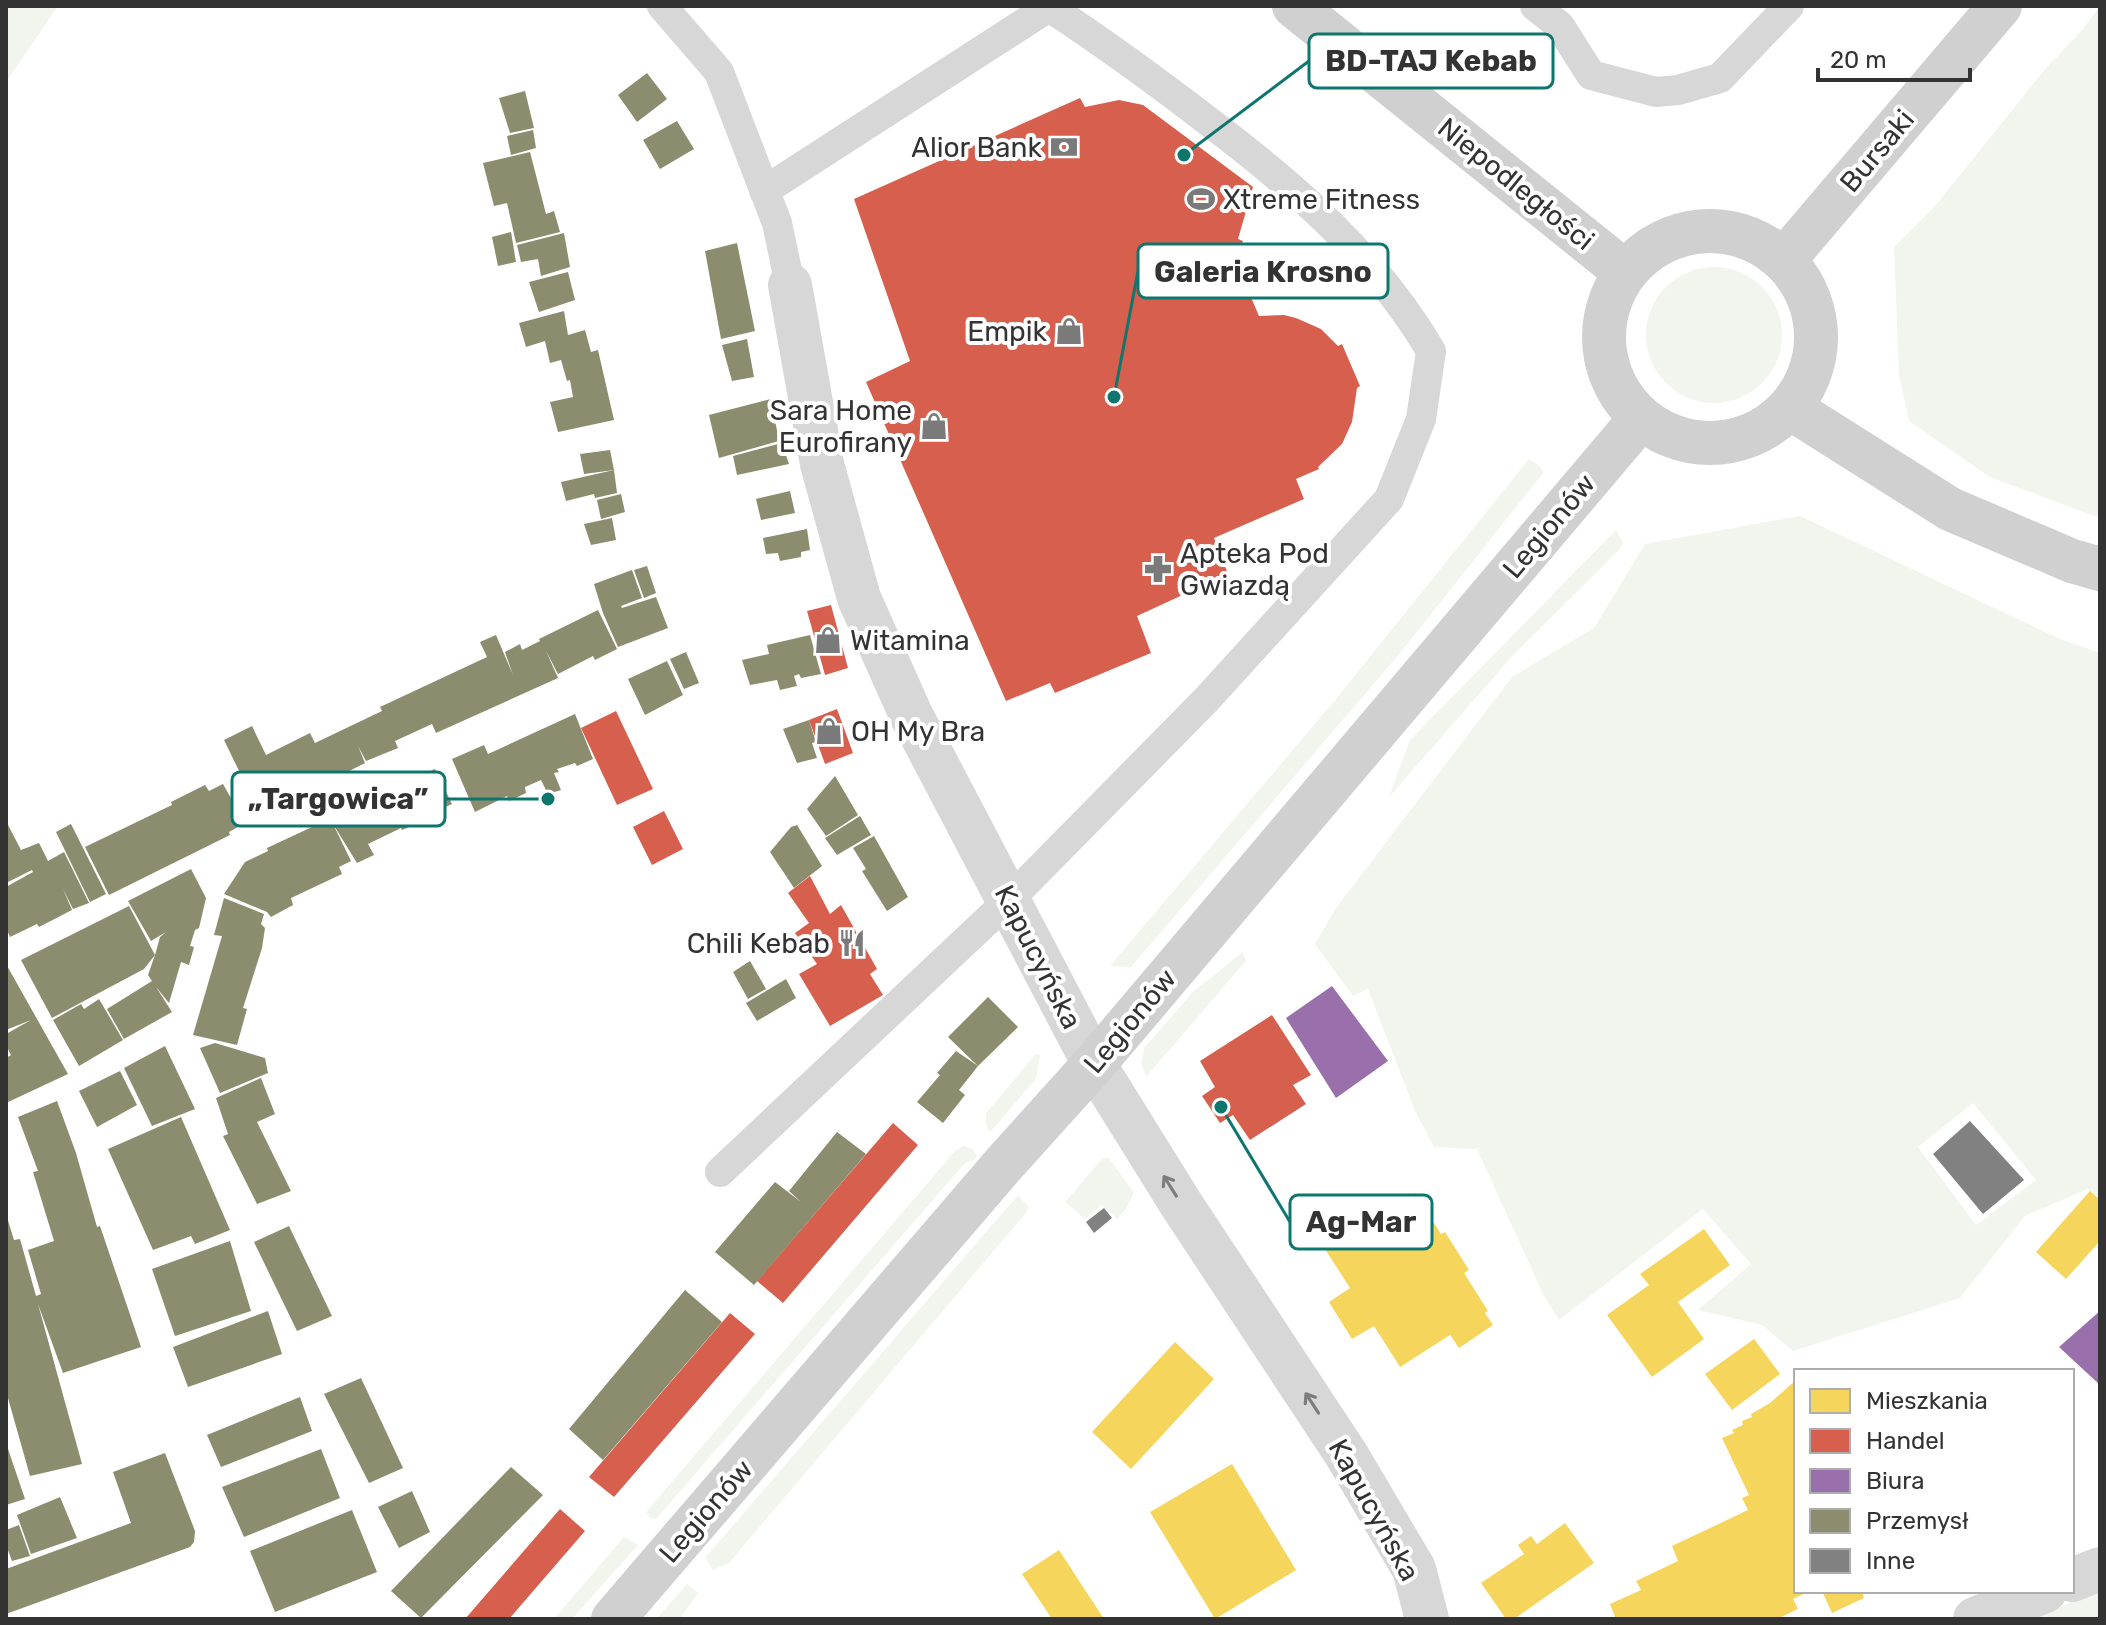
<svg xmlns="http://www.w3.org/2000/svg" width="2106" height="1625" viewBox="0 0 2106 1625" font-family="Rubik,sans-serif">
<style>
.green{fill:#f1f5ed;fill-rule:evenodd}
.homes{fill:#f6d55c}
.shops{fill:#d6604d}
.offices{fill:#9970ab}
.industry{fill:#8c8c6e}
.building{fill:#818181}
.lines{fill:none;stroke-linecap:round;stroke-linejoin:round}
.lane{stroke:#d7d7d7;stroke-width:30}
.street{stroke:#d7d7d7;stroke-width:44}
.secondary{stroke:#d0d0d0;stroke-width:44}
.oneway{stroke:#7d7d7d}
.labels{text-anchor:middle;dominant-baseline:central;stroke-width:8;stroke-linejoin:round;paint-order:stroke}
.poi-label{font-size:28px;fill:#333;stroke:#fff;text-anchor:end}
.street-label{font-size:28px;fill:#333;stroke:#fff}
.leader{fill:none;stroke:#0f766e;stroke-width:3}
.callout-dot{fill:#0f766e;stroke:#fff;stroke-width:3}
.callout{fill:#fff;stroke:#0f766e;stroke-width:3}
.callout-label{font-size:30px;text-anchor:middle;font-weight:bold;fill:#333}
</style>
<rect width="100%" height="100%" fill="#fff"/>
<!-- green -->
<path class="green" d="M6 6H58L6 82Z
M2100 6V518L1990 477 1909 421 1899 374 1894 247 1935 206 2042 73 2082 30Z
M1646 335a68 68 0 1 1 136 0a68 68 0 1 1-136 0Z
M1529 459 1541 467 1543 473 1401 652 1131 967 1110 966 1336 699Z
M1800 516 2060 639 2100 653V1200L2088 1189 2025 1216 1960 1298 1793 1351 1762 1325 1698 1310 1751 1264 1703 1209 1559 1320 1544 1296 1477 1149 1434 1147 1415 1111 1368 989 1353 996 1315 944 1336 908 1512 677 1594 628 1645 544ZM1973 1103 2036 1180 1976 1225 1918 1147Z
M1616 530 1623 543 1618 551 1515 653 1389 797 1410 740Z
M1243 952 1246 961 1146 1077 1141 1062 1145 1047 1194 991Z
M1036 1054 1040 1055 1036 1079 990 1132 986 1126V1113Z
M964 1146 972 1149 977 1156 974 1160 965 1163 656 1519 650 1518 646 1512 956 1150Z
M1103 1158H1109L1134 1193 1126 1209 1117 1219 1102 1205 1085 1219 1065 1202Z
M1018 1195 1029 1207 1025 1214 729 1563 713 1570 705 1558Z
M624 1537 638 1545 572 1619H554Z
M687 1584 698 1593 680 1619H656Z
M2100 1588V1619H2036Z"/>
<!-- homes -->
<path class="homes" d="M2090 1191 2100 1200V1241L2066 1279 2036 1252Z
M1415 1193 1441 1234 1445 1232 1469 1270 1464 1273 1488 1311 1485 1313 1493 1325 1459 1348 1450 1335 1400 1367 1374 1326 1352 1339 1329 1302 1350 1288 1325 1249Z
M1704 1229 1730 1265 1678 1302 1704 1339 1652 1377 1607 1315 1649 1285 1640 1274Z
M1754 1339 1780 1374 1732 1410 1705 1374Z
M1175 1342 1214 1379 1131 1469 1092 1432Z
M1796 1380V1591H1810L1793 1599 1798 1609 1777 1619H1616L1610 1604 1641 1590 1636 1581 1678 1561 1672 1546 1748 1510 1742 1498 1749 1495 1722 1438 1734 1433 1732 1430 1743 1425 1742 1421 1752 1417 1751 1414 1770 1403Z
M1232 1464 1296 1570 1215 1619 1150 1512Z
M1565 1523 1594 1563 1514 1619H1506L1481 1583 1524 1554 1518 1545 1531 1536 1537 1544Z
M1059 1550 1104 1619H1052L1022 1574Z
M1822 1591H1862L1864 1598 1832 1613Z"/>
<!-- shops -->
<path class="shops" d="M1080 98 1085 107 1119 100 1143 105 1253 187 1238 239 1243 241 1241 245 1230 248 1259 316 1284 315 1296 318 1321 329 1338 346 1342 344 1360 386 1357 388 1352 422 1342 444 1318 467 1319 469 1296 479 1304 499 1214 538 1228 574 1137 616 1151 653 1055 693 1050 683 1006 701 866 382 910 361 854 199Z
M831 605 848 668 825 675 807 611Z
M837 709 853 753 825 764 809 720Z
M616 711 653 789 617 805 581 728Z
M664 811 683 849 652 865 633 827Z
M810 876 830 914 841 905 877 969 870 974 883 995 830 1026 799 974 817 964 795 933 809 923 788 893Z
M1272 1015 1311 1075 1293 1085 1306 1104 1250 1140 1233 1115 1220 1123 1202 1096 1215 1087 1200 1061Z
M893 1123 918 1145 783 1303 757 1281Z
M730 1313 755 1334 614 1497 589 1477Z
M560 1509 585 1531 509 1619H465Z"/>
<!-- offices -->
<path class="offices" d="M1332 986 1388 1061 1336 1098 1286 1018Z
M2100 1311V1385L2059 1347Z"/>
<!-- industry -->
<path class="industry" d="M647 73 667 99 637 122 618 95Z
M525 91 534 128 510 133 499 98Z
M677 121 694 149 660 169 643 140Z
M533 130 536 148 511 155 507 136Z
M530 152 546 214 554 211 560 232 516 243 507 203 494 206 483 163Z
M511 232 516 262 498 266 492 237Z
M564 233 570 267 541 276 538 259 521 262 517 245Z
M737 243 755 331 721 339 705 251Z
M568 272 575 300 539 312 529 282Z
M564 311 568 335 585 330 591 352 598 350 614 420 558 432 550 402 573 397 570 380 567 381 561 360 550 363 545 341 526 347 519 323Z
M747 339 754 377 732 381 722 345Z
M771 399 779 441 719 458 709 415Z
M782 443 789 464 737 475 733 456Z
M610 450 614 470 617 493 595 498 594 494 566 501 561 482 614 470 584 474 580 454Z
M790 491 795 513 761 520 756 499Z
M621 494 625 512 601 519 597 500Z
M612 518 616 540 591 545 584 524Z
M807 529 810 550 801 552V557L780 561 778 553 766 554 763 538Z
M647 566 656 593 644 598 634 570Z
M632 570 642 598 621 606 622 608 656 597 668 628 618 647 603 613 594 584Z
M598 610 617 649 595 660 593 656 558 674 546 651 558 678 436 733 432 724 395 741 398 748 366 761 358 746 365 763 261 816 224 740 252 726 266 755 310 733 315 743 382 711 380 707 487 657 480 642 496 635 513 675 505 652 520 644 522 650 540 641 539 639Z
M810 635 821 674 801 678 799 674 794 676 797 686 780 690 777 680 750 685 742 660 769 654 767 645Z
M686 652 699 683 684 689 670 659Z
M667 661 683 695 645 715 628 679Z
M575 714 593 759 577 766 575 763 557 769 559 772 554 773 561 790 548 794 541 780 525 787 526 793 509 801 507 796 475 812 452 759 484 745 488 754Z
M809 720 816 742 812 743 817 758 797 763 783 729Z
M435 769 452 804 437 811 420 776Z
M835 776 858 815 826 836 807 809Z
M419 777 436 819 421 827 419 823 402 830 401 828 368 844 374 855 357 863 333 824 351 861 339 867 342 874 291 898 293 905 271 917 267 912 224 894 245 862 268 851 267 848Z
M223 784 245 823 229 832 230 835 109 895 85 847 172 805 171 802 205 785 209 791Z
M860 816 871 835 837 855 825 838Z
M6 821 21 850 39 843 48 861 64 852 89 903 73 909 63 889 72 910 39 927 37 924 10 937 6 928V887L33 872 32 870 6 883Z
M71 824 106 894 90 902 56 832Z
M797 825 822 866 794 888 770 852 791 827Z
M874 836 908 897 887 911 862 871 866 869 853 848Z
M191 869 206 898 199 928 195 930 190 946 194 947 189 965 181 962 169 1003 156 987 172 1012 124 1039 107 1009 152 981 148 975 155 955 144 969 52 1018 21 960 129 906 155 955 160 937 166 932 151 941 128 901Z
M224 898 264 914 261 924 265 928 262 948 243 1008 247 1009 237 1045 193 1035 222 936 214 935Z
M750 961 766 989 748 999 733 972Z
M6 964 68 1074 6 1103V1058L11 1055 6 1045V1034L31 1020 6 1030Z
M786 979 796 998 757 1021 746 1003Z
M988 997 1018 1027 978 1066 948 1037Z
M99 999 123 1040 79 1066 53 1020 81 1004 84 1009Z
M215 1043 265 1058 268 1073 220 1093 200 1048Z
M165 1046 195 1109 152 1126 124 1068Z
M956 1051 978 1066 959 1090 965 1095 943 1123 917 1102 940 1075 937 1073Z
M120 1071 137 1105 97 1127 79 1091Z
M261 1078 275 1114 257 1122 291 1191 257 1204 223 1136 228 1134 216 1098Z
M57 1101 76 1153 97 1227 100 1226 141 1347 63 1373 38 1304 82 1464 30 1476 6 1391V1214L14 1240 20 1239 36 1296 41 1294 28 1250 54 1241 33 1172 38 1171 18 1117Z
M181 1117 230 1230 195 1244 191 1236 153 1250 108 1149Z
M837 1132 866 1154 754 1285 715 1252 775 1182 801 1202 789 1191Z
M289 1226 332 1316 297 1331 254 1242Z
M230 1241 251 1311 175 1336 152 1269Z
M685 1290 722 1322 603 1460 569 1429Z
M268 1311 282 1354 188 1387 173 1347Z
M361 1378 403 1468 369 1483 324 1394Z
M300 1397 312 1431 221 1467 207 1435Z
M6 1443 25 1499 6 1505Z
M321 1449 340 1498 244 1537 222 1487Z
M165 1453 195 1531 194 1542 190 1547 6 1614V1569L131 1523 113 1472Z
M511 1467 543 1495 421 1618 391 1591Z
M412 1491 430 1532 399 1548 378 1507Z
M60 1497 77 1538 31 1554 17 1515Z
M352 1510 377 1572 275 1612 250 1551Z
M19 1525 30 1556 12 1561 6 1545V1530Z"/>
<!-- building -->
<path class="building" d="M1970 1121 2024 1180 1983 1214 1933 1154Z
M1104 1208 1112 1218 1094 1233 1086 1222Z"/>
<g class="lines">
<!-- lane -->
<path class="lane" d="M662 6 719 72 777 223 790 285
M1535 6 1560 26 1591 75 1656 92 1678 90 1720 78 1789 6
M720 1172 1009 900 1206 700 1389 499 1421 419 1431 351C1376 257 1294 186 1208 121 1156 81 1104 43 1049 7L764 191"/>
<!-- street -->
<path class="street" d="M790 285 822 464 859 598 911 715 1094 1064 1181 1204 1346 1454 1414 1569 1427 1619
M2072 1580 2100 1569
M1975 1619 2045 1591"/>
<!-- secondary -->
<path class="secondary" d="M1294 6 1625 272
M1604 337a106 106 0 1 1 212 0a106 106 0 1 1-212 0Z
M1784 260 2000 6
M1790 408 1950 509 2072 561 2100 569
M613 1619 1003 1165 1094 1064 1641 418"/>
</g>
<!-- one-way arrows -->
<defs><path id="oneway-shaft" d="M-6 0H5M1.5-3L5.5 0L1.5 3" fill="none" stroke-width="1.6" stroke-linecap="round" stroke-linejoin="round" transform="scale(2)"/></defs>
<g class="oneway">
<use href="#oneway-shaft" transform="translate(1170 1186) rotate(-122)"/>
<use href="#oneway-shaft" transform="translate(1312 1403) rotate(-123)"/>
</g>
<!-- icons -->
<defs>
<g id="bank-bare" transform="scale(2.16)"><path d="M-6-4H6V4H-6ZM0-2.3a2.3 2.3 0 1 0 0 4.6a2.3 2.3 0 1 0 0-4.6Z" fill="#7a7a7a" stroke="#fff" stroke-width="2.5" paint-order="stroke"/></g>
<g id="stadium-bare" transform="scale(2.16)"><path d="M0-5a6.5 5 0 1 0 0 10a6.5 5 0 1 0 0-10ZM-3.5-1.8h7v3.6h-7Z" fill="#7a7a7a" stroke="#fff" stroke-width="2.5" paint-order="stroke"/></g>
<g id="shop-bare" transform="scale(2.16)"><path d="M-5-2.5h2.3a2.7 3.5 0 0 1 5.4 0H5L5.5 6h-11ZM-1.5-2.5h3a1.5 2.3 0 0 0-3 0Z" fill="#7a7a7a" stroke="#fff" stroke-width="2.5" paint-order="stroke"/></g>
<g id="pharmacy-bare" transform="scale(2.16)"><path d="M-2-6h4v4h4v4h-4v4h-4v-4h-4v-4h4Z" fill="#7a7a7a" stroke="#fff" stroke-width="2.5" paint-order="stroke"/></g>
<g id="restaurant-bare" transform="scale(2.16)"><path d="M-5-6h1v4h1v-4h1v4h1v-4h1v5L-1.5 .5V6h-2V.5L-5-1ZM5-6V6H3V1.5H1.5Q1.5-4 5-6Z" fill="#7a7a7a" stroke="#fff" stroke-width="2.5" paint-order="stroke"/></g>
</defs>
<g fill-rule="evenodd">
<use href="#bank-bare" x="1064" y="147"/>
<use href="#stadium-bare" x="1201" y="199"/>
<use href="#shop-bare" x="1069" y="331"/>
<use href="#shop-bare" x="934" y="426"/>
<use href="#pharmacy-bare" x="1158" y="569"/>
<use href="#shop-bare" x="828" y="640"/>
<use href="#shop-bare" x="829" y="731"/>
<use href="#restaurant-bare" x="852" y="943"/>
</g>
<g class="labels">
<!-- poi labels -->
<g class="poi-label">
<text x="1042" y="147">Alior Bank</text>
<text x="1223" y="199" text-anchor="start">Xtreme Fitness</text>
<text x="1047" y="331">Empik</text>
<text x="912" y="410">Sara Home<tspan x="912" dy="32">Eurofirany</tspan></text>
<text x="1180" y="553" text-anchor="start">Apteka Pod<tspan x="1180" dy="32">Gwiazdą</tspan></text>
<text x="850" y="640" text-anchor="start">Witamina</text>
<text x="851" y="731" text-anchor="start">OH My Bra</text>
<text x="830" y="943">Chili Kebab</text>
</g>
<!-- street labels -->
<g class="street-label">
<text transform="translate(1877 151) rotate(-50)">Bursaki</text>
<text transform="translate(1516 184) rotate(39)">Niepodległości</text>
<text transform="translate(1549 526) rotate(-50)">Legionów</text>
<text transform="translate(1038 957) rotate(63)">Kapucyńska</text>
<text transform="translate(1130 1021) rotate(-50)">Legionów</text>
<text transform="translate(1374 1510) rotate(61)">Kapucyńska</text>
<text transform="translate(706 1511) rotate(-49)">Legionów</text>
</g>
</g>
<!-- callouts -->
<path class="leader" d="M1184 155L1309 61M1114 397L1138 271M548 799L445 799M1221 1107L1290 1222"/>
<g class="callout-dot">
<circle cx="1184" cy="155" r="8"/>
<circle cx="1114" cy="397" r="8"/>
<circle cx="548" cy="799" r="8"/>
<circle cx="1221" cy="1107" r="8"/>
</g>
<g class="callout">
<rect x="1309" y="34" width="244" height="54" rx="8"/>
<rect x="1138" y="244" width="250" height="54" rx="8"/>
<rect x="232" y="772" width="213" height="54" rx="8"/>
<rect x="1290" y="1195" width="142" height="54" rx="8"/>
</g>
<g class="callout-label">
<text x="1431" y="71">BD-TAJ Kebab</text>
<text x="1263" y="282">Galeria Krosno</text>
<text x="338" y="809">„Targowica”</text>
<text x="1361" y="1232">Ag-Mar</text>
</g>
<!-- border -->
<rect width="2106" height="1625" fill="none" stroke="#333333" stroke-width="16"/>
<!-- legend -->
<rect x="1794" y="1369" width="280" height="224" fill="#ffffff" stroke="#adadad" stroke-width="2"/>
<rect x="1810" y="1389" width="40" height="24" fill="#f6d55c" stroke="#adadad" stroke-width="2"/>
<text x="1866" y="1409" font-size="24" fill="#333333">Mieszkania</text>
<rect x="1810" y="1429" width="40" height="24" fill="#d6604d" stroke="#adadad" stroke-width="2"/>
<text x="1866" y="1449" font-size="24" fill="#333333">Handel</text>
<rect x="1810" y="1469" width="40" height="24" fill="#9970ab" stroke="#adadad" stroke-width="2"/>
<text x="1866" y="1489" font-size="24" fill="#333333">Biura</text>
<rect x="1810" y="1509" width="40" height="24" fill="#8c8c6e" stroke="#adadad" stroke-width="2"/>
<text x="1866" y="1529" font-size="24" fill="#333333">Przemysł</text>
<rect x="1810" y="1549" width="40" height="24" fill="#818181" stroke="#adadad" stroke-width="2"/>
<text x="1866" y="1569" font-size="24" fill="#333333">Inne</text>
<!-- scale -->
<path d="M1818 68v12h152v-12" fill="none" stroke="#333333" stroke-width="4"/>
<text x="1830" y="68" font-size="24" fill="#333333" stroke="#ffffff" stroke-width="6" paint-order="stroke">20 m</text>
</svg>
